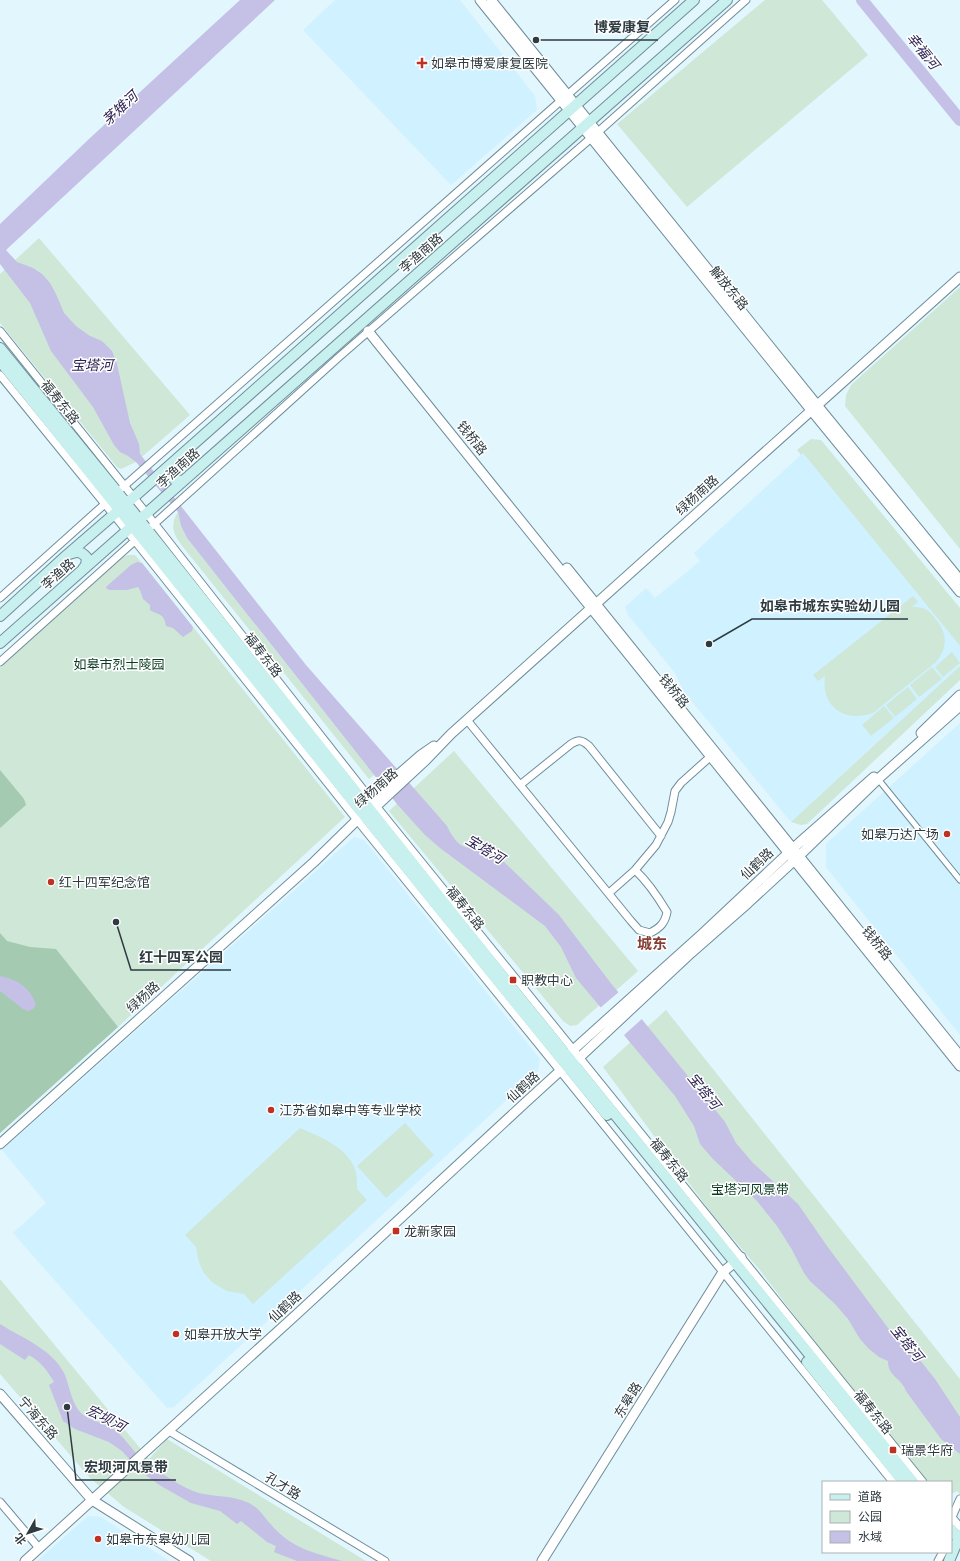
<svg xmlns="http://www.w3.org/2000/svg" width="960" height="1561" viewBox="0 0 960 1561" font-family="'Space Grotesk','Noto Sans SC',sans-serif">
<style>
.built{fill:#d0f1ff}
.green{fill:#cee7d7}
.forest{fill:#a4cab2}
.water{fill:#c4c0e6}
.pier{fill:#e2f6fe}
.lines{fill:none;stroke-linecap:round;stroke-linejoin:round}
.river{stroke:#c4c0e6;stroke-width:12}
.pedestrian-casing{stroke:#6f8d99;stroke-width:7}
.minor-casing{stroke:#6f8d99;stroke-width:9}
.tertiary-casing{stroke:#6f8d99;stroke-width:11}
.secondary-casing{stroke:#6f8d99;stroke-width:12}
.pedestrian{stroke:#fff;stroke-width:5}
.minor{stroke:#fff;stroke-width:7}
.tertiary{stroke:#fff;stroke-width:9}
.secondary{stroke:#c8f0ee;stroke-width:10}
.poi-dot{fill:#bf3221;stroke:#fff;stroke-width:1.5}
.labels{text-anchor:middle;dominant-baseline:central;stroke-width:3;stroke-linejoin:round;paint-order:stroke}
.poi-label{font-size:13px;fill:#2e3b40;stroke:#fff;text-anchor:start}
.street-label{font-size:13px;fill:#2e3b40;stroke:#fff}
.park-label{font-size:13px;fill:#093a22;stroke:#fff}
.water-label{font-size:14px;font-style:italic;fill:#2d2352;stroke:#fff}
.quarter-label{font-size:15px;font-weight:bold;fill:#863f34;stroke:#fff}
.leader{fill:none;stroke:#2e3b40;stroke-width:1.5}
.callout-dot{fill:#2e3b40;stroke:#fff;stroke-width:1.5}
.callout-label{font-size:14px;text-anchor:middle;font-weight:bold;fill:#2e3b40;stroke:#fff;stroke-width:3;stroke-linejoin:round;paint-order:stroke}
</style>
<rect width="100%" height="100%" fill="#e2f6fe"/>
<!-- built -->
<path class="built" d="M335 0H460L535 96 537 110 451 185 303 30Z
M803 453 960 646V666L791 822 684 692 675 673 628 615 625 607 646 588 655 598 700 561 694 553Z
M960 723V1035L826 867V844Z
M354 837 364 840 540 1059 538 1071 174 1407 167 1408 13 1233 46 1203 2 1150Z
M88 1516 101 1517 169 1561H37Z"/>
<!-- green -->
<path class="green" d="M765 0H822L868 55 687 207 617 124Z
M39 238 190 415 136 462 121 469 117 467 0 323V274Z
M960 287V549L845 406 846 395 851 385Z
M811 439 821 440 960 608V646L803 453 801 455 797 450Z
M178 512 181 526 187 538 374 775 369 779 183 547C174 535 169 526 178 512Z
M128 555H135L142 563 345 817 118 1027 0 1133V667L120 558Z
M913 596 918 602 912 607C916 607 921 607 925 609 929 610 931 614 934 617 947 632 949 646 936 662L873 713C844 723 821 707 825 676L818 681 813 675Z
M952 652 960 663 943 677 935 667Z
M960 666V680L807 824 801 825 791 822Z
M932 667 942 679 919 697 910 685Z
M908 687 917 699 895 717 886 705Z
M884 706 894 718 871 736 862 725Z
M454 751 638 971 577 1025 570 1026 563 1021 389 811Z
M666 1010 960 1379V1494L957 1491 951 1494V1482H929L925 1478 844 1380 759 1269 712 1214 603 1067Z
M405 1123 434 1155 386 1198 357 1166Z
M300 1128C321 1137 351 1149 356 1173 357 1178 357 1184 357 1189L367 1200 253 1304 244 1294 227 1291 213 1283 203 1272 198 1259 196 1247 185 1235Z
M0 1279 149 1459 167 1439 366 1561H211L124 1507 90 1478 0 1374Z"/>
<!-- forest -->
<path class="forest" d="M0 770 24 799 26 805 0 828Z
M0 933 7 941 30 947 56 949 118 1027 0 1133Z"/>
<!-- water -->
<path class="water" d="M240 0H275L6 250 17 262 33 268 42 274 50 283 56 294 64 313 76 326 90 336 102 341 112 351 117 364 130 423 139 444 140 454 306 665 447 826C452 837 461 851 474 847L504 862 559 915 613 986 645 1023 725 1122 736 1143 753 1163 798 1204 827 1246 891 1332 919 1359 935 1379 960 1417V1454L941 1439 906 1391C901 1377 888 1377 888 1361L879 1357 869 1349 860 1339 848 1319 835 1304 810 1281 804 1273 791 1248 777 1226 757 1201 712 1158 700 1144 694 1126 675 1096 576 978 561 947 545 926 440 848 424 834 397 804 187 538 181 526 178 512 136 462 128 456 120 452 114 445 93 407 51 351 30 303 0 264V224L90 138Z
M137 562 142 563 193 627 192 631 183 637 173 628 166 626C164 613 160 616 150 610V605L143 599 140 590 138 587 127 590H109L106 588 107 586 131 565Z
M0 976C17 979 31 988 36 1005L33 1009 28 1011 23 1009 0 991Z
M0 1324C22 1338 52 1349 64 1373 70 1386 71 1404 82 1414 89 1420 106 1424 115 1430 127 1440 136 1455 148 1466 153 1470 161 1473 166 1476 175 1482 183 1487 193 1491 211 1498 230 1494 249 1503 261 1509 267 1522 277 1531 297 1550 315 1553 342 1561H297L274 1552 276 1546 267 1542 241 1521 237 1524 220 1511 191 1503 161 1486 141 1472 122 1451 109 1442 75 1429 63 1421 49 1385 54 1382C47 1370 41 1362 29 1355L25 1360 0 1344Z"/>
<!-- pier -->
<path class="pier" d="M620 991 643 1018 623 1036 600 1008Z"/>
<g class="lines">
<!-- river -->
<path class="river" d="M862 0 960 120"/>
<!-- pedestrian casing -->
<g class="pedestrian-casing">
<path id="pedestrian" d="M878 779 960 880"/>
</g>
<!-- minor casing -->
<g class="minor-casing">
<path id="minor" d="M0 331 147 514 376 806 923 1482
M0 375 135 541 357 820 893 1482
M122 488 675 0
M152 526 339 357 598 132 746 0
M0 598 107 502
M0 662 138 538
M467 720 631 921 639 930 650 933C660 928 665 923 667 912 658 897 648 882 635 870
M520 785 571 744C579 739 582 740 589 746L661 836
M609 893 635 870 656 845 668 822 671 812 675 791 681 783 710 757
M169 1431 385 1561
M0 1502 39 1548
M951 1516 960 1527
M951 1524 952 1517 960 1499
M938 1561 943 1552"/>
</g>
<!-- tertiary casing -->
<g class="tertiary-casing">
<path id="tertiary" d="M480 0 811 410 960 592
M491 0 817 405 960 580
M368 331C567 575 761 822 960 1066
M567 568 960 1056
M921 733 960 695
M362 810 376 794 421 755 434 746
M562 1060 702 934 799 843 874 777
M0 1144 314 862 357 820 370 812 426 760 451 734 960 277
M0 1394 92 1500 189 1561
M25 1561 298 1313 526 1102 560 1071 568 1068 580 1057 691 953 748 903 799 856 878 779 960 706
M542 1561 723 1272 741 1257"/>
</g>
<!-- secondary casing -->
<g class="secondary-casing">
<path id="secondary" d="M0 348 118 493 509 984 913 1482
M0 361C202 612 402 866 607 1115
M170 465V474L175 480 183 481
M69 554C78 551 81 551 87 558L86 565 83 569
M0 616 67 555 126 504 694 0
M0 643 727 0
M807 1362 903 1482
M951 1529 960 1541
M949 1561 960 1535"/>
</g>
<!-- pedestrian -->
<use href="#pedestrian" class="pedestrian"/>
<!-- minor -->
<use href="#minor" class="minor"/>
<!-- tertiary -->
<use href="#tertiary" class="tertiary"/>
<!-- secondary -->
<use href="#secondary" class="secondary"/>
</g>
<!-- markers -->
<g class="poi-dot">
<path d="M420 57h4v4h4v4h-4v4h-4v-4h-4v-4h4z"/>
<circle cx="947" cy="834" r="4"/>
<circle cx="51" cy="882" r="4"/>
<rect x="509" y="976" width="8" height="8" rx="2"/>
<circle cx="271" cy="1110" r="4"/>
<rect x="392" y="1227" width="8" height="8" rx="2"/>
<circle cx="176" cy="1334" r="4"/>
<rect x="889" y="1446" width="8" height="8" rx="2"/>
<circle cx="98" cy="1539" r="4"/>
</g>
<g class="labels">
<!-- poi labels -->
<g class="poi-label">
<text x="431" y="63">如皋市博爱康复医院</text>
<text x="939" y="834" text-anchor="end">如皋万达广场</text>
<text x="59" y="882">红十四军纪念馆</text>
<text x="521" y="980">职教中心</text>
<text x="279" y="1110">江苏省如皋中等专业学校</text>
<text x="404" y="1231">龙新家园</text>
<text x="184" y="1334">如皋开放大学</text>
<text x="901" y="1450">瑞景华府</text>
<text x="106" y="1539">如皋市东皋幼儿园</text>
</g>
<!-- street labels -->
<g class="street-label">
<text transform="translate(421 253) rotate(-41)">李渔南路</text>
<text transform="translate(729 288) rotate(51)">解放东路</text>
<text transform="translate(60 402) rotate(51)">福寿东路</text>
<text transform="translate(472 438) rotate(51)">钱桥路</text>
<text transform="translate(178 468) rotate(-42)">李渔南路</text>
<text transform="translate(697 495) rotate(-42)">绿杨南路</text>
<text transform="translate(58 574) rotate(-41)">李渔路</text>
<text transform="translate(263 655) rotate(52)">福寿东路</text>
<text transform="translate(674 691) rotate(51)">钱桥路</text>
<text transform="translate(376 788) rotate(-41)">绿杨南路</text>
<text transform="translate(757 864) rotate(-43)">仙鹤路</text>
<text transform="translate(465 908) rotate(51)">福寿东路</text>
<text transform="translate(877 943) rotate(51)">钱桥路</text>
<text transform="translate(143 997) rotate(-42)">绿杨路</text>
<text transform="translate(523 1087) rotate(-42)">仙鹤路</text>
<text transform="translate(669 1160) rotate(51)">福寿东路</text>
<text transform="translate(285 1307) rotate(-43)">仙鹤路</text>
<text transform="translate(628 1400) rotate(-58)">东皋路</text>
<text transform="translate(873 1412) rotate(51)">福寿东路</text>
<text transform="translate(38 1418) rotate(49)">宁海东路</text>
<text transform="translate(283 1486) rotate(31)">孔才路</text>
</g>
<!-- park labels -->
<g class="park-label">
<text x="119" y="664">如皋市烈士陵园</text>
<text x="750" y="1189">宝塔河风景带</text>
</g>
<!-- water labels -->
<g class="water-label">
<text transform="translate(923 51) rotate(51)">幸福河</text>
<text transform="translate(120 108) rotate(-43)">茅雉河</text>
<text x="92" y="365">宝塔河</text>
<text transform="translate(485 849) rotate(31)">宝塔河</text>
<text transform="translate(704 1091) rotate(51)">宝塔河</text>
<text transform="translate(907 1343) rotate(51)">宝塔河</text>
<text transform="translate(106 1418) rotate(27)">宏坝河</text>
</g>
<!-- quarter labels -->
<g class="quarter-label">
<text x="652" y="943">城东</text>
</g>
</g>
<!-- callouts -->
<path class="leader" d="M536 40L586 40H658M709 644L752 619H908M116 922L131 970H231M67 1407L76 1480H176"/>
<g class="callout-dot">
<circle cx="536" cy="40" r="4"/>
<circle cx="709" cy="644" r="4"/>
<circle cx="116" cy="922" r="4"/>
<circle cx="67" cy="1407" r="4"/>
</g>
<g class="callout-label">
<text x="622" y="32">博爱康复</text>
<text x="830" y="611">如皋市城东实验幼儿园</text>
<text x="181" y="962">红十四军公园</text>
<text x="126" y="1472">宏坝河风景带</text>
</g>
<!-- legend -->
<rect x="822" y="1481" width="130" height="72" fill="#ffffff" stroke="#abb1b3"/>
<rect x="830" y="1494" width="20" height="6" fill="#c8f0ee" stroke="#abb1b3"/>
<text x="858" y="1501" font-size="12" fill="#2e3b40">道路</text>
<rect x="830" y="1511" width="20" height="12" fill="#cee7d7" stroke="#abb1b3"/>
<text x="858" y="1521" font-size="12" fill="#2e3b40">公园</text>
<rect x="830" y="1531" width="20" height="12" fill="#c4c0e6" stroke="#abb1b3"/>
<text x="858" y="1541" font-size="12" fill="#2e3b40">水域</text>
<!-- north arrow -->
<g transform="translate(28 1533) rotate(231)" stroke="#ffffff" stroke-width="3" paint-order="stroke">
<path d="M0-3L7 15L0 10L-7 15Z" fill="#2e3b40"/>
<text y="-6" font-size="11" font-weight="bold" text-anchor="middle" fill="#2e3b40">北</text>
</g>
</svg>
